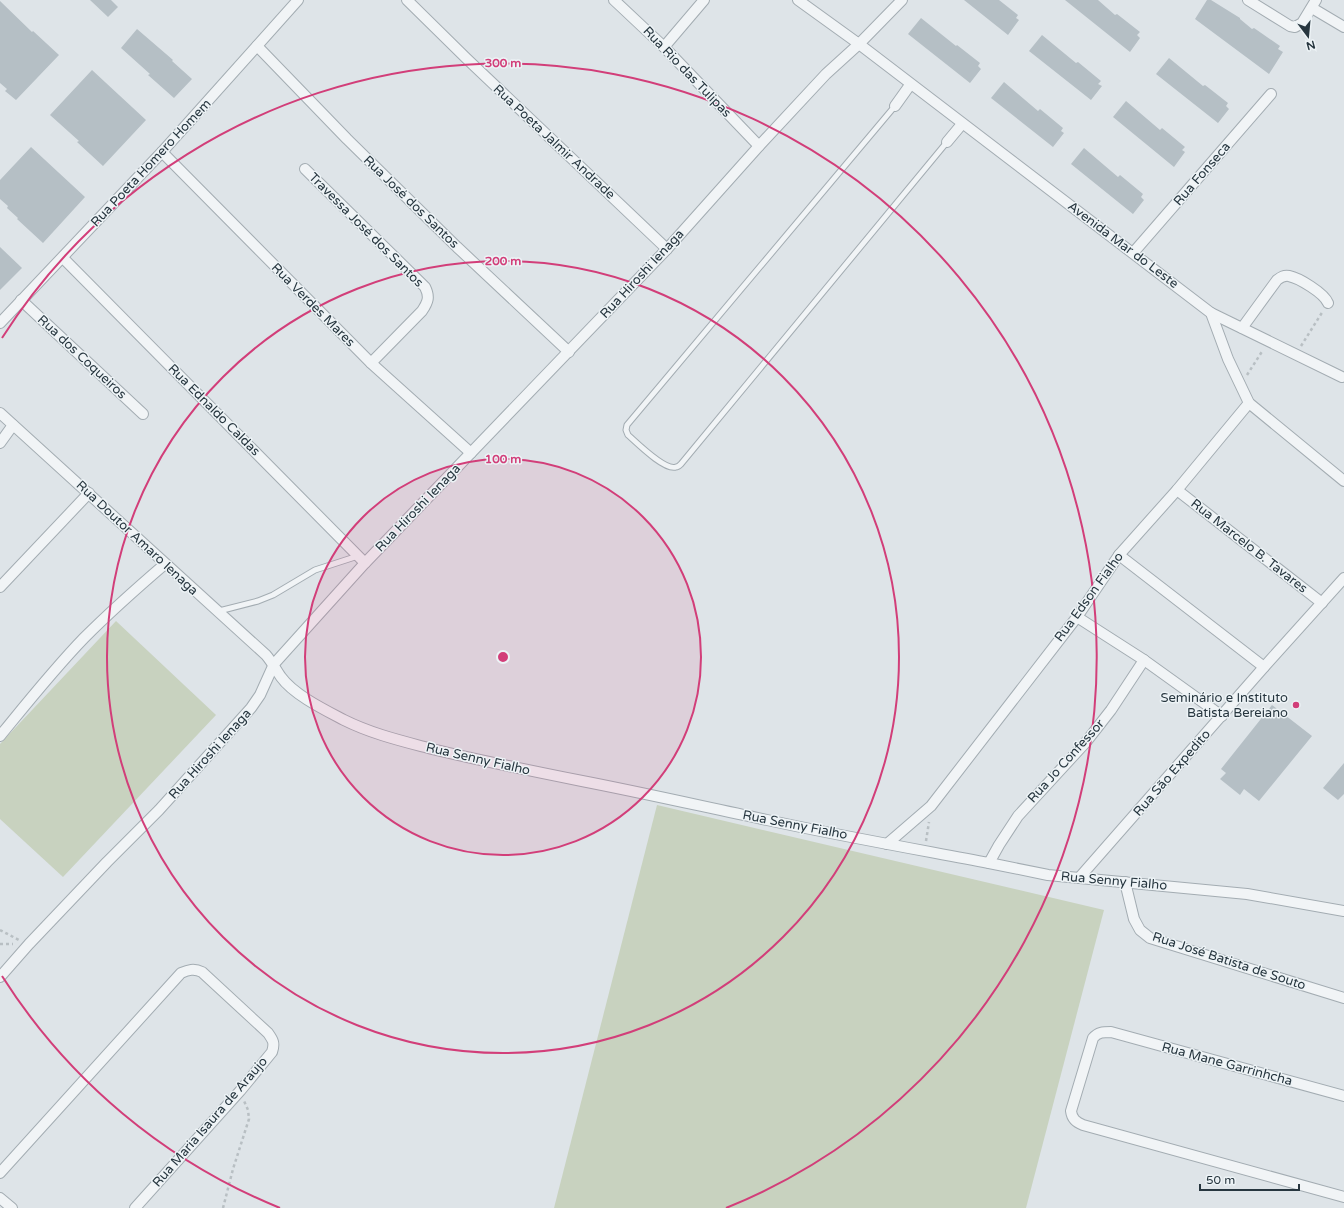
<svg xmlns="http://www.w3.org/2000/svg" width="1344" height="1208" viewBox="0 0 1344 1208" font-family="'Varela Round',sans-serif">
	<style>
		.green { fill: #c8d2bf }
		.building { fill: #b5bfc5 }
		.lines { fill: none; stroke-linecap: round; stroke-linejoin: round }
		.service-casing { stroke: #a3acb2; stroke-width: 7 }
		.minor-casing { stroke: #a3acb2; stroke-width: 12 }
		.path { stroke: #b8bfc3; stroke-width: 2.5; stroke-dasharray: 3 3; stroke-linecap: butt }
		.service { stroke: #f1f4f6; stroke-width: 5 }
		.minor { stroke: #f1f4f6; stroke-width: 10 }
		.ring { fill: none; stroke: #d23e79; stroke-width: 2 }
		.poi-dot { fill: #d23e79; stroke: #edf3f6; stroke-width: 1.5 }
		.labels { text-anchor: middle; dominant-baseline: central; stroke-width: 3; stroke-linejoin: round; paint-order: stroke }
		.street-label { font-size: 13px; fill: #27363f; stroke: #edf3f6 }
		.poi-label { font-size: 13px; fill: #27363f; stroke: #edf3f6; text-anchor: end }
		.centre { fill: #d23e79; stroke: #edf3f6; stroke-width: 2 }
		.ring-label { font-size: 12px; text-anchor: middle; font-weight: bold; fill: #d23e79; stroke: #edf3f6; stroke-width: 3; stroke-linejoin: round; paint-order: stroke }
	</style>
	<rect width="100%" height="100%" fill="#dee4e8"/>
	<g class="green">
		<path d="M116,621l100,94 -153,162 -63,-58v-75z"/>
		<path d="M657,805l447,105 -78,298h-472z"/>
	</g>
	<g class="building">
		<path d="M90,0h21l7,7 -10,10z"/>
		<path d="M964,0h35l19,15 -2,3 3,2 -11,15z"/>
		<path d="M1065,0h33l17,15 2,-1 23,18 -3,3 3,3 -10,14z"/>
		<path d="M1207,0h4l29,18v1l12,10 2,-1 26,18 -2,3 5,3 -14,22 -74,-55z"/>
		<path d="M0,1l32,31 1,-1 26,24 -43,45 -11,-9 2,-2 -7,-6z"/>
		<path d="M921,18l35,28 1,-1 23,18 -2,3 3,3 -11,14 -62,-49z"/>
		<path d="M137,29l36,31 -1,1 20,18 -18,19 -26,-23 2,-1 -29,-26z"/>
		<path d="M1042,35l34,28 2,-1 23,19 -3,3 4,2 -11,14 -62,-49z"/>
		<path d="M1169,58l34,28 2,-1 23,18 -2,3 3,3 -11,14 -62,-49z"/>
		<path d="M92,70l54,50 -43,46 -26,-24 2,-1 -29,-26z"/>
		<path d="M1004,82l34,29 2,-2 23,19 -2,3 3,2 -11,14 -62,-49z"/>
		<path d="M1126,101l34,29 2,-2 23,19 -3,3 3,2 -11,15 -61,-50z"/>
		<path d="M31,147l54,50 -42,46 -26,-24 1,-1 -11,-10 1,-2 -8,-7v-19z"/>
		<path d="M1084,148l34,29 2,-2 23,19 -2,3 3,3 -11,14 -62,-50z"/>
		<path d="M0,247l22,21 -22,22z"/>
		<path d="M1272,705l40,31 -53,65 -15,-12 -4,6 -20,-16 6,-6 -5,-4z"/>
		<path d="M1344,763v31l-6,6 -15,-12z"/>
	</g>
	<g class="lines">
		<g class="service-casing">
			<g id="service">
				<path d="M895,106l-268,319 -1,5 2,5c9,8 37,36 48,32 2,0 4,-2 5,-3l266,-322"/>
				<path d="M219,611l39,-10 15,-6 42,-25 43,-14"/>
			</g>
		</g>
		<g class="minor-casing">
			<g id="minor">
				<path d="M407,0l60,59 200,190"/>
				<path d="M614,0l50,47 95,99"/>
				<path d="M798,0l61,44 352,269 17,46 21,44 95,78"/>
				<path d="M1248,0l42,26 5,1 7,-4 14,-23"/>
				<path d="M1312,8l32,19"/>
				<path d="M257,46l90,93 110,108 112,105"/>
				<path d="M664,47l40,-47"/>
				<path d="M895,106l15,-21"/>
				<path d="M947,142l15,-18"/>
				<path d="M162,152l209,211 100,90"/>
				<path d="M305,169l120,118c5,10 3,15 -3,24l-51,52"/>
				<path d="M1133,253l138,-159"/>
				<path d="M63,258l302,305"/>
				<path d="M21,300l122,114"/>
				<path d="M1211,313l131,64"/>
				<path d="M0,323l162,-171 136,-152"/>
				<path d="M1242,328l35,-48c4,-3 7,-5 12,-4 10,2 35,17 39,27"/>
				<path d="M0,413l266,242c6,7 10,15 15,22 13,18 44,33 63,43 28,14 58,21 88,29 50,12 100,22 150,32 62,12 123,26 185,39 74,16 148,29 222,43l59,12 199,19 97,17"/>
				<path d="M0,443l13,-18"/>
				<path d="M1177,490l145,113"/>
				<path d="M1119,555l145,112"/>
				<path d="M0,587l89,-94"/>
				<path d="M1077,617l67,43 78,56"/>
				<path d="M0,736c27,-33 54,-67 84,-98 26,-26 53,-50 81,-74"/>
				<path d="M887,844l44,-38 146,-189 42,-62 58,-65 72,-87"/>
				<path d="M989,863l10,-18 19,-29 68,-74 25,-32 33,-50"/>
				<path d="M1079,878l185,-211 80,-89"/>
				<path d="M1125,882l9,37 6,11 10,8 194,60"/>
				<path d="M0,977l29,-33 78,-82 52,-52 92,-102 9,-13 14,-31 91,-101 302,-314 92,-103 67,-72 33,-30 43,-44"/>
				<path d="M1344,1096l-233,-64c-8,0 -13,0 -18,6l-22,73c1,8 5,11 12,14l261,72"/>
				<path d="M0,1173l181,-200c7,-3 13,-5 21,-1l66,61c5,7 7,10 4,19l-32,39 -105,117"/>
				<path d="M0,1198l12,10"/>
			</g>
		</g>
		<g class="path">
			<path d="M1301,346l22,-35"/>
			<path d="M1247,375l16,-25"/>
			<path d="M926,841l3,-19"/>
			<path d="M0,930l19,10"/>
			<path d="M0,944h13"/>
			<path d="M223,1208l10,-39 16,-50 -1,-9 -4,-9"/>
		</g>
		<use href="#service" class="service"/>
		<use href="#minor" class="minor"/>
	</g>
	<circle cx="503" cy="657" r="198" fill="#d23e79" fill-opacity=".12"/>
	<g class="ring">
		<circle cx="503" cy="657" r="198"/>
		<circle cx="503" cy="657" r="396"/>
		<path d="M280 1208A594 594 0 0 1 2 976M2 338A594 594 0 1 1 726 1208"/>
	</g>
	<circle class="poi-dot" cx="1296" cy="705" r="4"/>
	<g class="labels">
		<g class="street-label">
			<text transform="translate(687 72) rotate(46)">Rua Rio das Tulipas</text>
			<text transform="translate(554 142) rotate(43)">Rua Poeta Jalmir Andrade</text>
			<text transform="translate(151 163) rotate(-47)">Rua Poeta Homero Homem</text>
			<text transform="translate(1202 174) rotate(-49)">Rua Fonseca</text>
			<text transform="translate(411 202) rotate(44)">Rua José dos Santos</text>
			<text transform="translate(366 230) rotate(45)">Travessa José dos Santos</text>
			<text transform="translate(1123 245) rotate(37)">Avenida Mar do Leste</text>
			<text transform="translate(642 274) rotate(-47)">Rua Hiroshi Ienaga</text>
			<text transform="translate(313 305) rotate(45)">Rua Verdes Mares</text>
			<text transform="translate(82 357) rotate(43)">Rua dos Coqueiros</text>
			<text transform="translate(214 410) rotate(45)">Rua Ednaldo Caldas</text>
			<text transform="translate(418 508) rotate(-46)">Rua Hiroshi Ienaga</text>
			<text transform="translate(137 538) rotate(43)">Rua Doutor Amaro Ienaga</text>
			<text transform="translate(1249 546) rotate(38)">Rua Marcelo B. Tavares</text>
			<text transform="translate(1089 597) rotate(-54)">Rua Edson Fialho</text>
			<text transform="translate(210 754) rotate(-48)">Rua Hiroshi Ienaga</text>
			<text transform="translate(478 759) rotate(13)">Rua Senny Fialho</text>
			<text transform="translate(1066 761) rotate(-48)">Rua Jo Confessor</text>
			<text transform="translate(1172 773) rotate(-49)">Rua São Expedito</text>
			<text transform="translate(795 825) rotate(11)">Rua Senny Fialho</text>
			<text transform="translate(1114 881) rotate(5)">Rua Senny Fialho</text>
			<text transform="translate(1229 961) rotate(18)">Rua José Batista de Souto</text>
			<text transform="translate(1227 1064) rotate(15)">Rua Mane Garrinhcha</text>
			<text transform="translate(210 1122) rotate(-49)">Rua Maria Isaura de Araujo</text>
		</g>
		<g class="poi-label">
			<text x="1288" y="698">Seminário e Instituto<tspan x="1288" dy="15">Batista Bereiano</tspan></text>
		</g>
	</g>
	<circle cx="503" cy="657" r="6" class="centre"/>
	<g class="ring-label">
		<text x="503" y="67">300 m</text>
		<text x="503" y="265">200 m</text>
		<text x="503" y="463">100 m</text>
	</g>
	<g transform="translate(1308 36) rotate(164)" stroke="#edf3f6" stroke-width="3" paint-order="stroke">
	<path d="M0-3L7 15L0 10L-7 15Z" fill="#27363f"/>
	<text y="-6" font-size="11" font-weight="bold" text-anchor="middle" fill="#27363f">N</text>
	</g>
	<path d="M1200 1184v6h99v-6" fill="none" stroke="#27363f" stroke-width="2"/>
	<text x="1206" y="1184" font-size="12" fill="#27363f" stroke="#edf3f6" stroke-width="3" paint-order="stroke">50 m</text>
</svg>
